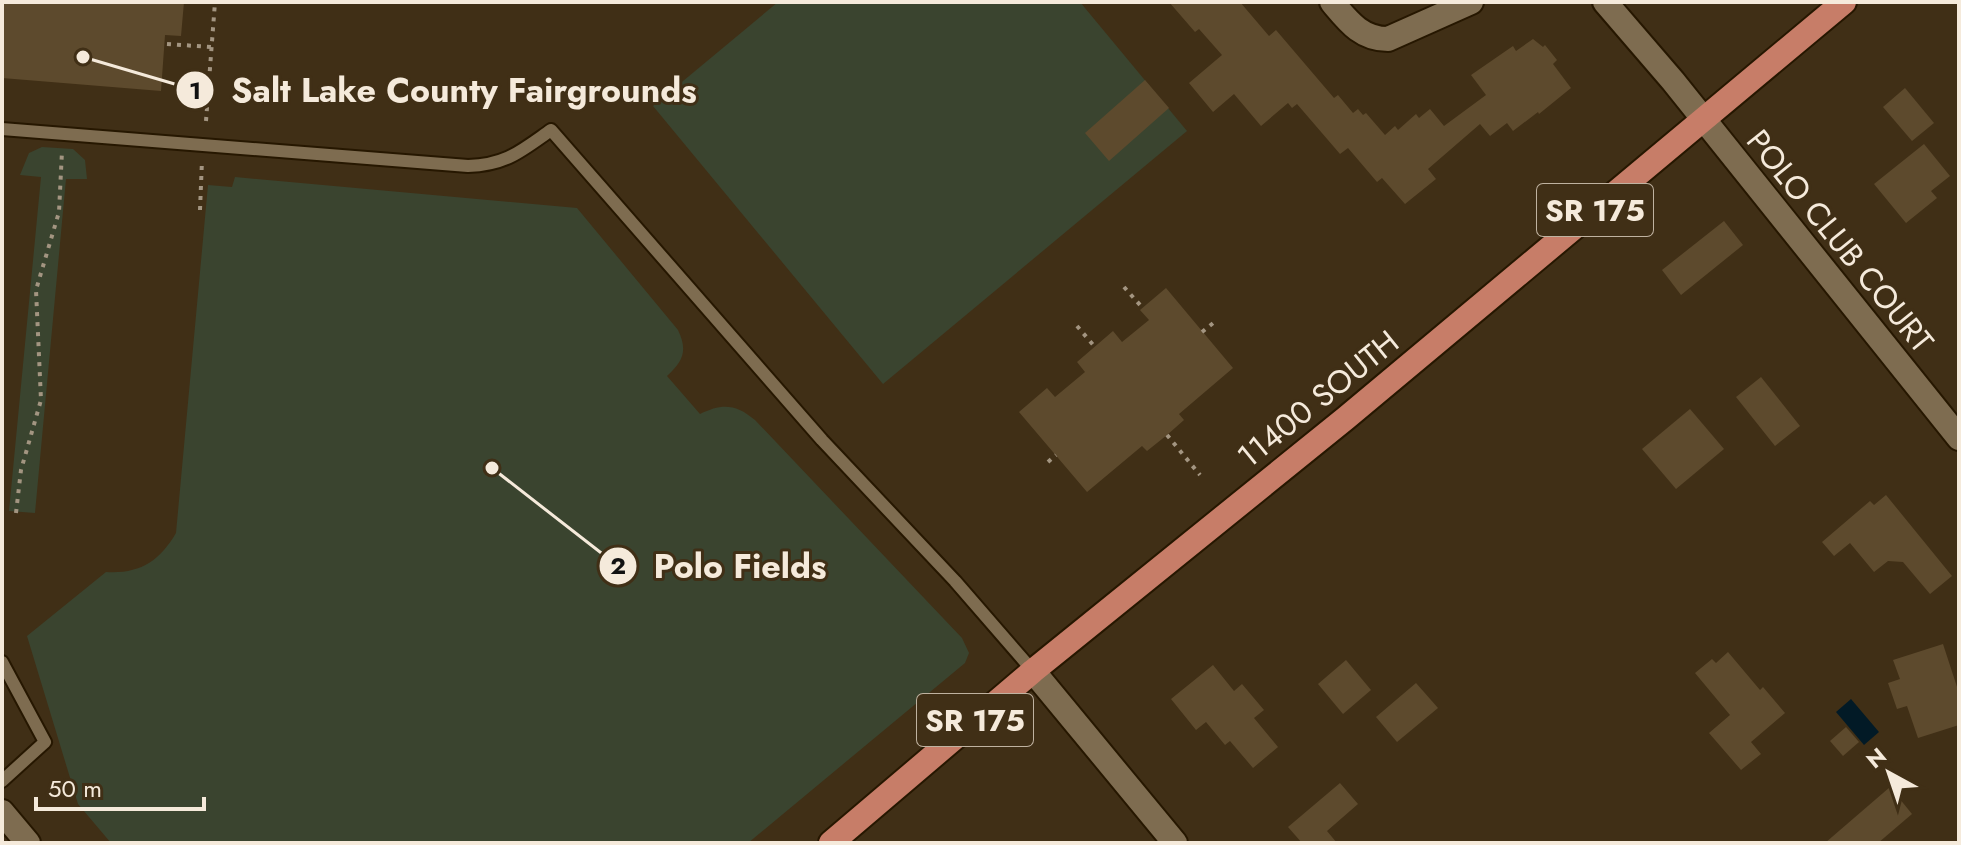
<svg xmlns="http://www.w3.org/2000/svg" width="1961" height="845" viewBox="0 0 1961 845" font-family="Jost,sans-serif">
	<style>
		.green { fill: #3a442f }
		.water { fill: #021a26 }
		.building { fill: #5d4a2d }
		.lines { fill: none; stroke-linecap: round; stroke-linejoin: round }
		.lane-casing { stroke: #261700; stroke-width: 16 }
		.street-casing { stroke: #261700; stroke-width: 28 }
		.secondary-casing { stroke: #261700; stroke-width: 28 }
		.primary-casing { stroke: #261700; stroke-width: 28 }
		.path { stroke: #a39581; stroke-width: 4; stroke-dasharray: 4 6; stroke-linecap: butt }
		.lane { stroke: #7e6c50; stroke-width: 12 }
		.street { stroke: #7e6c50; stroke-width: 24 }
		.secondary { stroke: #7e6c50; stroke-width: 24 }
		.primary { stroke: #c77d68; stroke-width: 24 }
		.labels { text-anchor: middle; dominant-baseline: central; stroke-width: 6; stroke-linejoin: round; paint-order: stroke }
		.shield { fill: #402f16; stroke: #bfb2a0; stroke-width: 2 }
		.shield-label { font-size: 30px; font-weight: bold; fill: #f5eadb }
		.street-label { font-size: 32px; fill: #f5eadb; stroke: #402f16 }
		.leader { fill: none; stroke: #f5eadb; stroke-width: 3 }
		.callout-dot { fill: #f5eadb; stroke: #402f16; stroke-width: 3 }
		.mark-label { font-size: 24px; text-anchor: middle; font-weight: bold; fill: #111 }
		.callout-label { font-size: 34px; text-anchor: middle; font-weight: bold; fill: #f5eadb; stroke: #402f16; stroke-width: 6; stroke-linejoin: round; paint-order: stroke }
	</style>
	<rect width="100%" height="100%" fill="#402f16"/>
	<g class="green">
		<path d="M778,2h302l107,129 -304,253 -230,-278z"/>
		<path d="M42,147l31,2 12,11 2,19h-21l-31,334 -26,-2 32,-334 -21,-2 9,-22z"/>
		<path d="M235,177l342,31 101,122c10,21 5,31 -11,46l33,38c22,-11 36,-10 55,6l207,218 7,15 -4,10 -217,180h-637l-33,-39 -51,-168 79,-64c33,2 53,-10 70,-39l32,-348 24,2z"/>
	</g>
	<path class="water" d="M1851,699l28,33 -15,13 -28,-33z"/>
	<g class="building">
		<path d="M2,2h182l-3,34 -16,-1 -4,56 -159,-13z"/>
		<path d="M1169,2h71l29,34 7,-6 58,68 4,-3 15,18 5,-4 5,6 3,-2 19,22 10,-9 3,4 18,-16 3,4 11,-9 14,17 42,-31 -15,-20 42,-29 3,5 17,-12 10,8 2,-2 12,15 -4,4 18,24 -32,26 -1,-2 -25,19 -6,-8 -17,13 -10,-12 -52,45 8,10 -31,25 -23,-26 -5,4 -29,-34 -8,6 -43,-50 -5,4 -4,-5 -27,23 -27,-32 -21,18 -24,-29 33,-28 -23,-26 -4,3z"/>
		<path d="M1145,80l24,28 -60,53 -24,-28z"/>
		<path d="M1905,88l29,35 -22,18 -29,-34z"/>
		<path d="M1924,144l26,32 -19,15 6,7 -31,25 -32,-39z"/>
		<path d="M1724,221l19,24 -62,50 -19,-25z"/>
		<path d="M1166,288l67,80 -54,46 5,6 -17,15 -20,16 -5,-5 -55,46 -68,-80 28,-24 8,9 30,-25 -8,-10 36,-31 9,11 27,-22 -9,-10z"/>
		<path d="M1761,377l39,49 -25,20 -39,-49z"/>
		<path d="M1690,409l34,40 -48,40 -34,-40z"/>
		<path d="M1886,495l66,81 -22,18 -27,-32 -15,-1 -14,11 -24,-29 -16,13 -12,-14 48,-41 4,4z"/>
		<path d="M1943,644l16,49v32l-41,13 -11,-32 -10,3 -9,-26 12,-4 -7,-19z"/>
		<path d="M1728,652l32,38 3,-3 22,26 -34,29 10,12 -20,16 -32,-37 21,-18 -35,-42 17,-14 4,4z"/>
		<path d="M1346,660l25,30 -28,24 -25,-30z"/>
		<path d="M1213,665l21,26 8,-7 22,26 -10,8 24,29 -25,21 -23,-27 -5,4 -19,-23 -10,8 -25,-31z"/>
		<path d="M1416,683l22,25 -41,34 -21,-25z"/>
		<path d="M1846,727l13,15 -16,14 -13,-15z"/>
		<path d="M1340,783l18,21 -31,27 10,12h-35l-14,-16z"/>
		<path d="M1890,787l22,27 -34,29h-53z"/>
	</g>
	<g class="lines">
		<g class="lane-casing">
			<g id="lane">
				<path d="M2,129l466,37c38,-1 53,-15 83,-36l271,310 133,141 78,90"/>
				<path d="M2,662l43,80 -43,39"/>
			</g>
		</g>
		<g class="street-casing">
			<g id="street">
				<path d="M1332,2c16,19 29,37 56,37l83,-37"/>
				<path d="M1605,2l68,79 286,357"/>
				<path d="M1033,671l142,172"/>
			</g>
		</g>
		<g class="secondary-casing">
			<path id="secondary" d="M2,812l26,31"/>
		</g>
		<g class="primary-casing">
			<path id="primary" d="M831,843l202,-172 313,-253 498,-416"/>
		</g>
		<g class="path">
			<path d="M167,44l44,3"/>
			<path d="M206,121l9,-119"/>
			<path d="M200,210l2,-50"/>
			<path d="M1124,287l16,18"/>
			<path d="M1077,326l18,21"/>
			<path d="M1202,332l15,-12"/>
			<path d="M1167,435l33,40"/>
			<path d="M1048,462l8,-7"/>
			<path d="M16,513l5,-43 20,-70 -5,-110 23,-78 3,-61"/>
		</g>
		<use href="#lane" class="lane"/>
		<use href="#street" class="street"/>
		<use href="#secondary" class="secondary"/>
		<use href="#primary" class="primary"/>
	</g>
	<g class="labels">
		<g class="shield">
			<rect x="1537" y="184" width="116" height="52" rx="6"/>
			<rect x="917" y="694" width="116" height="52" rx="6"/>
		</g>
		<g class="shield-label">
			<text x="1595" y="210">SR 175</text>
			<text x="975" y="720">SR 175</text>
		</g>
		<g class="street-label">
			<text transform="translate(1840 241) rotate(51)">POLO CLUB COURT</text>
			<text transform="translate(1318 399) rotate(-39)">11400 SOUTH</text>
		</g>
	</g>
	<path class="leader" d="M83 57L195 90M492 468L618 566"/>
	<g class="callout-dot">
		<circle cx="83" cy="57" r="8"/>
		<circle cx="492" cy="468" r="8"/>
		<circle cx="195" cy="90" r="20"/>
		<circle cx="618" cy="566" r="20"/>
	</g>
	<g class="mark-label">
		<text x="195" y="99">1</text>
		<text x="618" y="574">2</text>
	</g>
	<g class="callout-label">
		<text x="464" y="102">Salt Lake County Fairgrounds</text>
		<text x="740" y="578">Polo Fields</text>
	</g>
	<rect width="1961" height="845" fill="none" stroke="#f5eadb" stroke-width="8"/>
	<g transform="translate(1889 773) rotate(320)" stroke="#402f16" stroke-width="6" paint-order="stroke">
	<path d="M0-6L14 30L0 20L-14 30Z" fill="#f5eadb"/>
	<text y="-12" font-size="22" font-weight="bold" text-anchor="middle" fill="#f5eadb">N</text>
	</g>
	<path d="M36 797v12h168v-12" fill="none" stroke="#f5eadb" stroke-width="4"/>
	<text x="48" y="797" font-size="24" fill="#f5eadb" stroke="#402f16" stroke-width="6" paint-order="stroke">50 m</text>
</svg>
